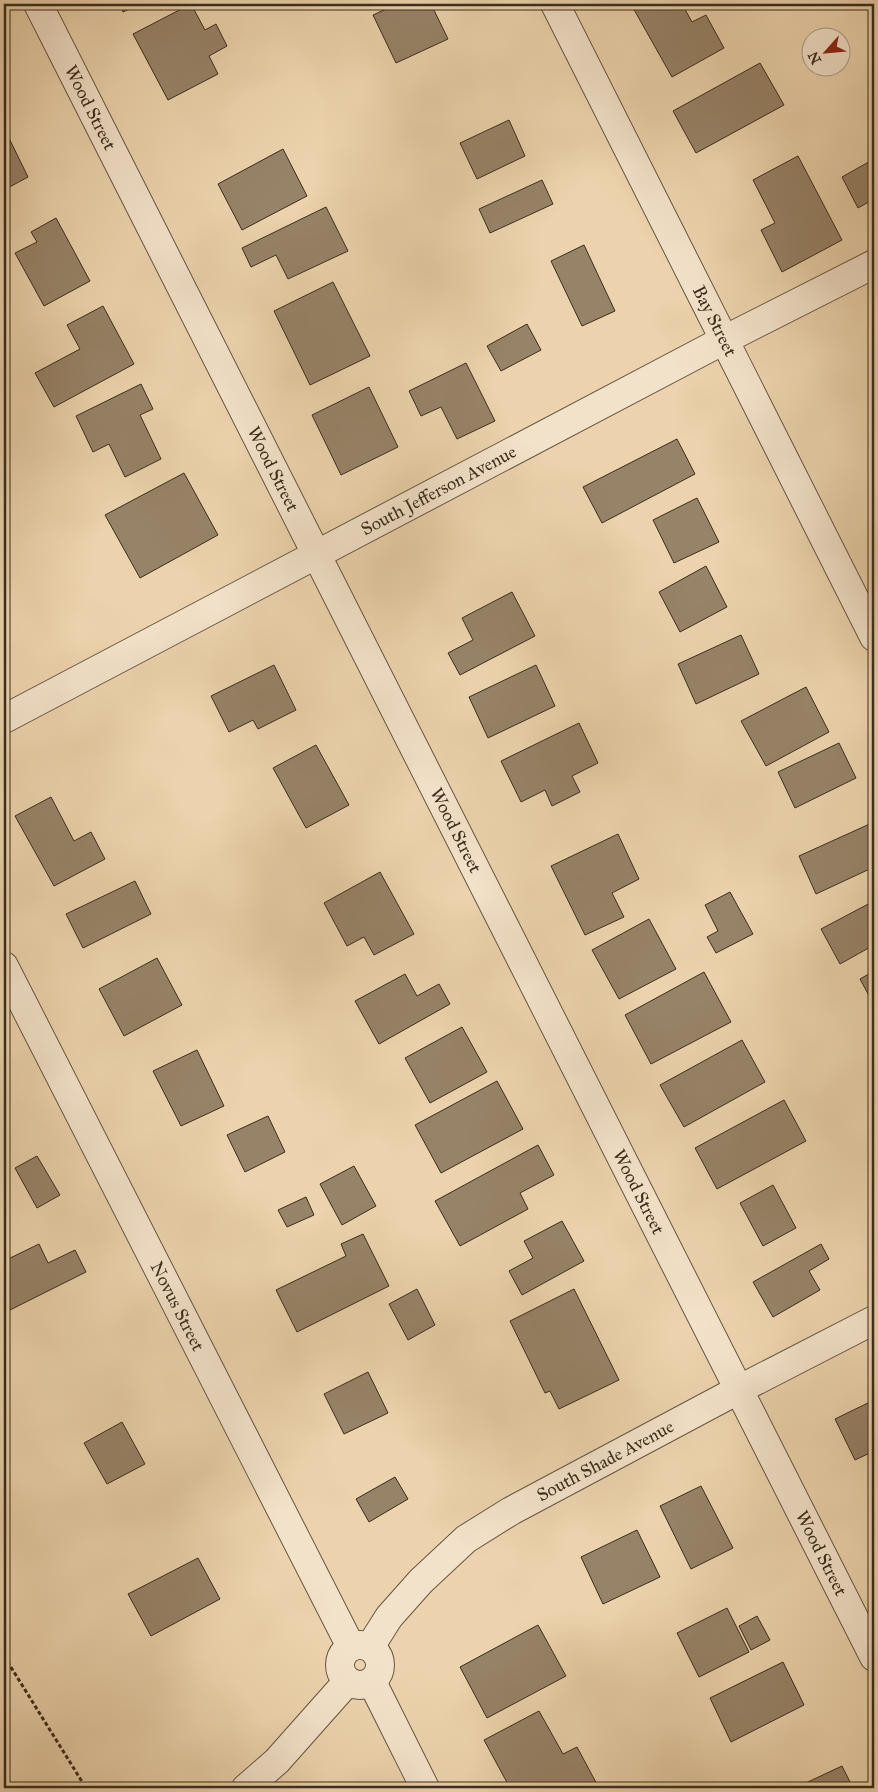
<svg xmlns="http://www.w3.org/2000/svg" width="878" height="1792" viewBox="0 0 878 1792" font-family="'IM FELL Great Primer',serif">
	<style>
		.building { fill: #978368; stroke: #3a2d1d }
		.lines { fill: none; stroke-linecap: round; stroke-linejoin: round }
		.minor-casing { stroke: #665641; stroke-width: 30 }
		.path { stroke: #3a2d1d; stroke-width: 3; stroke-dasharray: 4 2.5; stroke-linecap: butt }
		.minor { stroke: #f3e2ca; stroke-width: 28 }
		.labels { text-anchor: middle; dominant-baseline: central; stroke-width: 4.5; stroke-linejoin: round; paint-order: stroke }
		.street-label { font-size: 18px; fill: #3a2d1d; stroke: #f3e2ca }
	</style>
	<rect width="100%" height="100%" fill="#ecd3ad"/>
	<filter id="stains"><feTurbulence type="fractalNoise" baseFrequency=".004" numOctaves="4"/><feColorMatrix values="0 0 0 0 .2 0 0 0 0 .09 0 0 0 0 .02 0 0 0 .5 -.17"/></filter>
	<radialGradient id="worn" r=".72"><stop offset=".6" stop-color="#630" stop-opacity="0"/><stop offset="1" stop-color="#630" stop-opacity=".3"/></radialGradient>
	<g class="building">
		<path d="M120,4h19l-16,8z"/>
		<path d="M191,4l14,26 11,-6 11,22 -18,10 9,18 -50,26 -35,-66z"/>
		<path d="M397,4h34l17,35 -52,24 -23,-48z"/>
		<path d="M636,4h46l10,18 14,-7 18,33 -52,29 -40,-71z"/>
		<path d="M760,63l24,42 -88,48 -23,-42z"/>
		<path d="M509,120l16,36 -48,23 -17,-36z"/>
		<path d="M4,128l24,49 -24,13z"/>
		<path d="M283,149l24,47 -65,34 -24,-46z"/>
		<path d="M798,156l44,84 -60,32 -21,-42 14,-7 -22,-43z"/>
		<path d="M874,159v40l-16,9 -16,-31z"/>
		<path d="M542,180l11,24 -63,29 -11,-24z"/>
		<path d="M326,207l22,44 -60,28 -12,-24 -25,12 -9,-19z"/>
		<path d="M56,218l34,63 -46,25 -29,-53 22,-11 -6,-10z"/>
		<path d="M584,245l31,66 -33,15 -31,-65z"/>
		<path d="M333,282l37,74 -60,29 -36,-74z"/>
		<path d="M103,306l31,58 -80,43 -19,-34 45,-24 -13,-24z"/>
		<path d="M527,324l14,26 -40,21 -14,-25z"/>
		<path d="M466,363l29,58 -38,18 -16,-32 -20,9 -12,-25z"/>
		<path d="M141,384l12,25 -13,6 21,44 -36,18 -16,-33 -16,8 -17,-36z"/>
		<path d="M369,387l29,60 -57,28 -29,-60z"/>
		<path d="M677,439l18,35 -93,49 -19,-36z"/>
		<path d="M184,473l34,62 -78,43 -35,-63z"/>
		<path d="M697,498l22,44 -45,21 -21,-43z"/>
		<path d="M706,566l21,41 -47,25 -21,-40z"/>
		<path d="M512,592l23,44 -75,39 -12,-22 25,-13 -11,-22z"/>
		<path d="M741,635l18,39 -63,30 -18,-40z"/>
		<path d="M274,665l22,45 -38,19 -5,-9 -24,12 -18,-36z"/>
		<path d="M536,665l19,41 -67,32 -19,-41z"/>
		<path d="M806,687l23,45 -63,34 -25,-45z"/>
		<path d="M579,723l19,40 -26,13 8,16 -28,14 -7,-16 -24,12 -20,-41z"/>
		<path d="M839,743l17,35 -61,30 -17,-36z"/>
		<path d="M316,745l33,60 -43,23 -33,-60z"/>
		<path d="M51,797l23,44 17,-9 14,27 -51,27 -39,-70z"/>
		<path d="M874,822v45l-58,27 -17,-38z"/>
		<path d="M618,834l21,45 -27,14 12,24 -39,18 -34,-69z"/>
		<path d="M380,872l34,62 -40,21 -10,-18 -17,9 -23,-43z"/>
		<path d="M135,881l16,33 -68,34 -17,-34z"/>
		<path d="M730,892l23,42 -37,19 -9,-16 11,-6 -13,-26z"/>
		<path d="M874,901v44l-34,19 -19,-35z"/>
		<path d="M649,919l27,50 -57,30 -27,-49z"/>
		<path d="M157,958l25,47 -58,31 -25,-47z"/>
		<path d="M874,971v34l-14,-26z"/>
		<path d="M704,972l27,50 -80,42 -26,-49z"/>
		<path d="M405,974l12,22 22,-12 11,20 -71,40 -24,-43z"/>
		<path d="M462,1027l25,45 -57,31 -25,-45z"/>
		<path d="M742,1040l23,42 -81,45 -24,-42z"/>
		<path d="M197,1050l27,56 -43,20 -28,-55z"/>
		<path d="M497,1081l26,48 -82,44 -26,-48z"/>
		<path d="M784,1100l22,41 -89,48 -22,-41z"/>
		<path d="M268,1116l17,36 -40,20 -18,-37z"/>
		<path d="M538,1145l16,30 -34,18 8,16 -68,37 -25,-45z"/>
		<path d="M37,1156l23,39 -23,13 -22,-40z"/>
		<path d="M354,1166l22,40 -34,19 -22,-41z"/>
		<path d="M773,1185l23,43 -33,18 -23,-43z"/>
		<path d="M306,1197l8,18 -27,12 -9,-17z"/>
		<path d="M562,1221l22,40 -62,34 -13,-24 24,-13 -9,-17z"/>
		<path d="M363,1234l26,52 -92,46 -21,-42 70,-34 -5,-12z"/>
		<path d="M39,1244l9,19 27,-13 11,22 -82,41v-52z"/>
		<path d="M821,1244l8,15 -20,12 11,19 -47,27 -20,-35z"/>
		<path d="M417,1289l18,36 -27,15 -19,-36z"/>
		<path d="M574,1289l45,91 -60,29 -9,-18 -5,2 -35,-72z"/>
		<path d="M368,1372l20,41 -44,21 -20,-40z"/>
		<path d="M874,1400v51l-19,9 -20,-41z"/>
		<path d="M122,1422l23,42 -38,20 -23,-41z"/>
		<path d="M395,1477l13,22 -39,23 -13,-23z"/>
		<path d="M701,1486l32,62 -42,21 -31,-63z"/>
		<path d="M637,1530l23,47 -57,27 -22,-47z"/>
		<path d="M198,1558l22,41 -69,37 -23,-42z"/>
		<path d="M727,1608l22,44 -50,25 -22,-44z"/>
		<path d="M757,1616l13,24 -19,10 -12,-24z"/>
		<path d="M538,1625l28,51 -79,42 -27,-51z"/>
		<path d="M783,1662l21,43 -73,37 -21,-44z"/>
		<path d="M539,1711l24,43 14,-7 22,41h-89l-26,-48z"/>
		<path d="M842,1766l11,22h-58z"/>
	</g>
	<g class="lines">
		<g class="minor-casing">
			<g id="minor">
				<path id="s1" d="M38,4l836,1653"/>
				<path id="s2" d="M555,4l319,633"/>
				<path id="s3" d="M4,719l720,-379 150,-76"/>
				<path id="s4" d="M4,966l347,681"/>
				<circle cx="360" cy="1665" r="20"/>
				<path id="s5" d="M370,1647l19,-30 32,-36 45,-42 45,-28 227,-121 136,-70"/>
				<path d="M372,1682l53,106"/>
				<path d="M246,1788l31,-27 71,-80"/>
			</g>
		</g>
		<path class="path" d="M4,1656l82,132"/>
		<use href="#minor" class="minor"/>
	</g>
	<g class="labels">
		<g class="street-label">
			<text stroke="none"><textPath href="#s1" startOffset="116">Wood Street</textPath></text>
			<text stroke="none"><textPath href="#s2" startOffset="355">Bay Street</textPath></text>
			<text stroke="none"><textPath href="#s1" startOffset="521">Wood Street</textPath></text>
			<text stroke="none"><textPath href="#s3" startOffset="491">South Jefferson Avenue</textPath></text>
			<text stroke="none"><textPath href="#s1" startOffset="926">Wood Street</textPath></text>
			<text stroke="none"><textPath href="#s1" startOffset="1331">Wood Street</textPath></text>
			<text stroke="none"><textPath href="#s4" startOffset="382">Novus Street</textPath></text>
			<text stroke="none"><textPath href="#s5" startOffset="305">South Shade Avenue</textPath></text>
			<text stroke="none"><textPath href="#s1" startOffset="1736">Wood Street</textPath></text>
		</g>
	</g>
	<rect width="878" height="1792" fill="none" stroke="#ecd3ad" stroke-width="20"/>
	<rect x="5" y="5" width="868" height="1782" fill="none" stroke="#3a2d1d" stroke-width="2.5"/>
	<rect x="10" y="10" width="858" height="1772" fill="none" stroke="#3a2d1d"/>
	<g transform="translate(826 52) rotate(243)"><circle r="24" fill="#f3e2ca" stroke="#a99a85"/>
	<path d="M0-4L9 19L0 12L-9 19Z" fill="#8f2418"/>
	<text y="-8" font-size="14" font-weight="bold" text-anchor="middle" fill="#3a2d1d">N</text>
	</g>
	<rect width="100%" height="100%" filter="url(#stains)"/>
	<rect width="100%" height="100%" fill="url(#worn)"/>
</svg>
